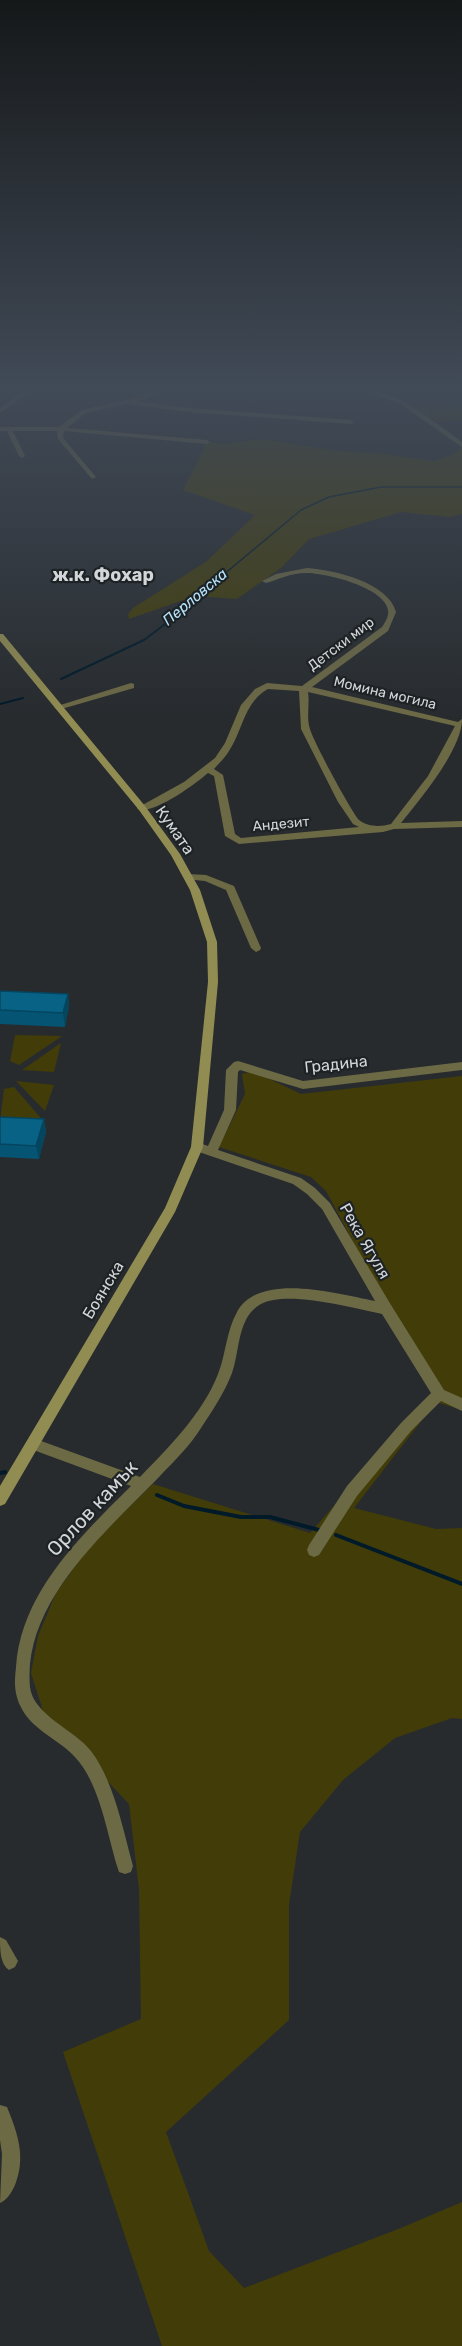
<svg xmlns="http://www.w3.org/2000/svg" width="462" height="2346" viewBox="0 0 462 2346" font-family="Rubik,sans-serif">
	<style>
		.green { fill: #423d08 }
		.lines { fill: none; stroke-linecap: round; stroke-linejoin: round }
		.stream-far2 { stroke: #001a29; stroke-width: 1.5 }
		.stream-far1 { stroke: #001a29; stroke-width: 2 }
		.stream { stroke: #001a29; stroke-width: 4 }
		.street { fill: #6c6945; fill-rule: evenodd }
		.secondary { fill: #918c51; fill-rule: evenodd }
		.wall { fill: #065473 }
		.shaded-wall { fill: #05455e }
		.building { fill: #076286; stroke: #05455e; stroke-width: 1.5 }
		.labels { text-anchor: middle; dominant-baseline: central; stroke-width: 4.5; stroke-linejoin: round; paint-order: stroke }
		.far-street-label { font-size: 14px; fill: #d3d6d8; stroke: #1d2224 }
		.far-water-label { font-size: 15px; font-style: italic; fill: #b6e4fe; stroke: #1d2224 }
		.street-label { font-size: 16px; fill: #d3d6d8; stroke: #1d2224 }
		.far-district-label { font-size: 18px; font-weight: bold; fill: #d3d6d8; stroke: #1d2224 }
		.near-street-label { font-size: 20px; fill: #d3d6d8; stroke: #1d2224 }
	</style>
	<rect width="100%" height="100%" fill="#272b2e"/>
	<g class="green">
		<path d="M409,406l53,1v13l-24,2z"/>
		<path d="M261,439l77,12 48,3 48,7 22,-8 6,-7v68l-12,3 -49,-5 -92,27 -28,29 -44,31 -42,-3 -66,23 -1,-5 5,-6 74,-47 48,-46 -72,-25 24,-48 18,2z"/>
		<path d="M15,1035l47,1 -43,29 -9,-4z"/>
		<path d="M61,1043l-7,29 -32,-2z"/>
		<path d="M253,1071l48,23 161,-18v334l-26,-8 -82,106 82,21 26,-1v191l-10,-1 -57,20 -52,42 -43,52 -11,73v115l-123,112 43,119 35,37 157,-60 61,-26v144h-300l-99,-294 78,-33 -2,-130 -10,-85 -85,-90 -13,-41 7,-37 18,-43 36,-50 61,-59 157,49 128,-145 -67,-113 -45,-84 -15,-14 -92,-30 26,-53 -3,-20z"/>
		<path d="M16,1081l38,4 -9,26z"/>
		<path d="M14,1087l31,36 -45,-1 4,-33z"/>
	</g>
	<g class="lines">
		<path class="stream-far2" d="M162,626l139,-116 28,-13 52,-10h81"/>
		<g class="stream-far1">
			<path d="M61,679l83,-39 20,-15"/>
			<path d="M0,704l23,-6"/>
		</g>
		<g class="stream">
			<path d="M0,1473l5,-1"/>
			<path d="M157,1495l27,11 57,11h29l49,13"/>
			<path d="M336,1535l126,49"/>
		</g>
		<g class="street">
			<path d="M27,389h8l-35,24v-5z"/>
			<path d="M153,389h8l-15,10 -8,2 50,7 163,12 3,2 -3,2 -163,-12 -61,-8 -41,9 -19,15 140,12 3,2 -3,2 -143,-13 -1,7 33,39 -4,2 -34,-40 -1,-8h-44l12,25 -3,2 -3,-2 -12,-25h-7v-4h59l23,-17 60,-14z"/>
			<path d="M359,389c39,0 73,32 103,53v5l-62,-43z"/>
			<path d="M307,568c27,2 81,14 89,44l-8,19 -76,56 146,35 4,-3c0,31 -42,80 -61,104l61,-2v6l-68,2 -11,3 -144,12 -14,-8 -11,-60 -6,-3c-14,12 -51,39 -69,37l-2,-2 47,-26 31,-24 10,-15 16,-38 14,-16 12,-6 35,3 80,-59c3,-5 7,-10 6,-17 -4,-23 -62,-37 -82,-37 -15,0 -26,6 -40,10l-4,-2 14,-7zM268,689l31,2 2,38 37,73 15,22 6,3 -118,11 -6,-4 -12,-59 -9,-6c5,-6 11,-11 15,-18 14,-21 15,-49 39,-62zM308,692l147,34 -27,50 -37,48c-11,3 -23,3 -32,-4 -7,-7 -46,-79 -49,-91 -4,-12 0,-25 -2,-37z"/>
			<path d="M131,683l3,1v4l-76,22 -4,-3z"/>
			<path d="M188,874l18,1 28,11 27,62 -1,2 -4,2 -5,-4 -25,-58 -21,-9 -21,-2v-4z"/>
			<path d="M238,1061l65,20 159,-19v8l-159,19 -63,-19 -2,2 -2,38 -18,40 83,28 14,10 15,15 61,102 53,85 18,8v13l-21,-10 -30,30 -54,65 -38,59 -5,2 -5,-2 -2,-5 2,-5 38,-59 54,-63 30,-30 -49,-79c-29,-6 -95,-24 -121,-10 -24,13 -21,47 -29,69 -7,19 -20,38 -31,55 -11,18 -27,33 -42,49 -52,54 -137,125 -129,210 3,28 45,43 61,64 23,30 32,79 42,115l-2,6 -6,2 -6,-2 -2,-6c-10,-33 -18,-85 -43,-110 -15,-16 -39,-25 -51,-45 -9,-15 -9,-28 -7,-44 5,-75 65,-131 115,-181l-103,-38 -2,-4 2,-4 5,-2 107,39c29,-30 63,-64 78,-103 8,-20 8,-42 19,-62 22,-41 101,-18 138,-11l-53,-92 -15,-15 -14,-10 -100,-34 -2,-3 6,-5 11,4 16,-36 2,-40 8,-8z"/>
			<path d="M0,1937l6,3 12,21 -3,6 -6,3c-9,-6 -9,-20 -9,-33z"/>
			<path d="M0,2105l7,2c11,27 19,50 8,78 -4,8 -7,14 -15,18l2,-49 -2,-14z"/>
		</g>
		<path class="secondary" d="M0,634h3l142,172 35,48 20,36 17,52 1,40 -15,165 -28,65 -170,292 -5,2v-20l165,-278 26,-61 17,-165 -1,-40 -17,-52 -19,-35 -32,-45 -139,-169z"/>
	</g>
	<g class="wall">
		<path d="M0,991l68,3 1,13 -4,20 -65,-3z"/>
		<path d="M0,1117l44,2 2,13 -7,27 -39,-2z"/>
	</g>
	<g class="shaded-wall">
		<path d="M68,994l1,13 -4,20 -2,-14z"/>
		<path d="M44,1119l2,13 -7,27 -3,-13z"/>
	</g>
	<g class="building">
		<path d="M0,991l68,3 -5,19 -63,-3z"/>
		<path d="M0,1117l44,2 -8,27 -36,-2z"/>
	</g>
	<linearGradient id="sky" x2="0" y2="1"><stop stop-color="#151819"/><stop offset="0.54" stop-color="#414a57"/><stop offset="1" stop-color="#414a57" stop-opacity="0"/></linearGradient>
	<rect width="462" height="718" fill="url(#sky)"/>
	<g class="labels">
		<g class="far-street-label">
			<text transform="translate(341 644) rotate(-37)">Детски мир</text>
			<text transform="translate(385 693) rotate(13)">Момина могила</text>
			<text transform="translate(281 824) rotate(-5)">Андезит</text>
		</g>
		<g class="far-water-label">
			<text transform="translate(195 597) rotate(-40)">Перловска</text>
		</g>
		<g class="street-label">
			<text transform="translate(175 830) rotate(55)">Кумата</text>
			<text transform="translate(336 1064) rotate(-6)">Градина</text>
			<text transform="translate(365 1241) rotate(60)">Река Ягуля</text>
			<text transform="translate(103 1290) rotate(-59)">Боянска</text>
		</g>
		<g class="far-district-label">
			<text x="103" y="575">ж.к. Фохар</text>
		</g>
		<g class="near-street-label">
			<text transform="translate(92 1508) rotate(-47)">Орлов камък</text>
		</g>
	</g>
</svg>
